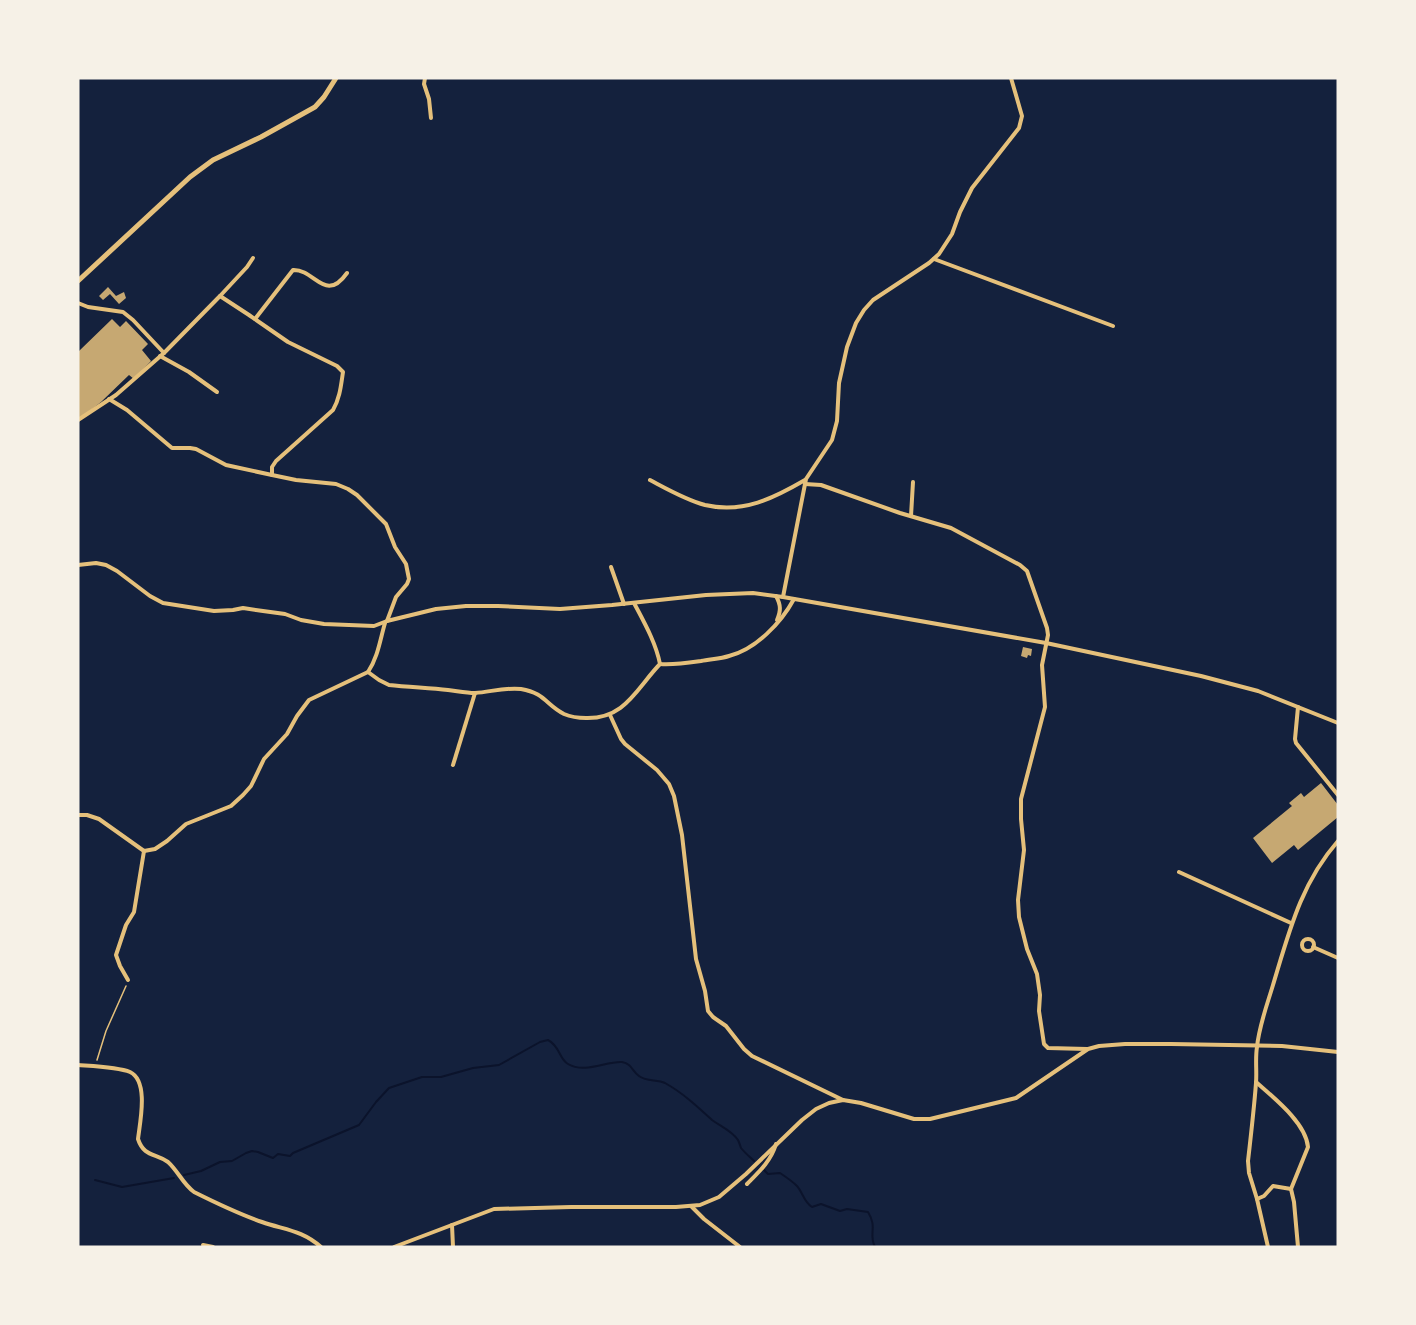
<svg xmlns="http://www.w3.org/2000/svg" width="1416" height="1325" viewBox="0 0 1416 1325" font-family="'Noto Sans',sans-serif">
	<style>
		.lines { fill: none; stroke-linecap: round; stroke-linejoin: round }
		.stream { stroke: #0b132b; stroke-width: 2 }
		.building { fill: #c6a872 }
		.path { stroke: #e5c07b; stroke-width: 1.5 }
		.minor { stroke: #e5c07b; stroke-width: 4 }
		.secondary { stroke: #e5c07b; stroke-width: 5 }
	</style>
	<rect width="100%" height="100%" fill="#14213d"/>
	<g class="lines">
		<g class="stream">
			<path d="M764,1170l4,4 12,-1c6,4 12,8 17,13 6,7 7,16 15,21l9,-3 19,7 7,-2 21,3c10,16 0,22 7,35"/>
			<path d="M184,1175l17,-4 19,-9 12,-1 14,-8 6,-2 6,1 15,6 5,-4 12,2 3,-3 66,-28 17,-23 13,-14 33,-11h19l32,-9 26,-3 41,-23 8,-2c12,6 11,19 20,24 17,10 38,-3 54,-2 10,2 10,9 17,14 8,6 18,3 26,7 18,10 33,24 47,37 8,6 20,11 26,20 1,2 2,5 3,8 4,5 9,9 13,13"/>
			<path d="M95,1180l27,7 52,-9"/>
		</g>
	</g>
	<g class="building">
		<path d="M108,287l8,9 8,-4 2,6 -7,6 -9,-10 -7,6 -4,-4z"/>
		<path d="M112,319l8,8 6,-6 22,23 -6,6 9,11 -17,18 -5,-4 -28,27 -23,18v-68z"/>
		<path d="M1023,647l9,2 -1,7 -3,-1 -1,3 -6,-2z"/>
		<path d="M1321,783l17,22v12l-40,33 -4,-5 -22,18 -19,-25 39,-32 -3,-3 12,-10 3,4z"/>
	</g>
	<g class="lines">
		<path class="path" d="M97,1060l9,-29 20,-45"/>
		<g class="minor">
			<path d="M425,78l-1,6 5,15 2,19"/>
			<path d="M934,259l179,67"/>
			<path d="M220,296l29,19 39,27 49,24 6,6c-2,13 -3,26 -10,38l-57,51 -4,6v8"/>
			<path d="M78,303l10,4 35,5 10,8 31,33"/>
			<path d="M255,319l38,-49c22,-1 32,34 54,3"/>
			<path d="M160,356l29,16 28,20"/>
			<path d="M109,399l18,11 45,38h18l6,1 30,16 46,10 24,5 40,4 12,5 9,6 29,29 9,23 11,17 3,15 -2,5 -11,13 -9,24"/>
			<path d="M78,420l38,-25 48,-42 56,-57 27,-29 6,-9"/>
			<path d="M650,480c17,9 36,20 55,25 38,9 69,-7 100,-25"/>
			<path d="M805,484l16,1 79,28 51,15 69,37 7,6 20,57 1,7 -6,30 3,42 -24,92v20l3,31 -6,50 1,17 8,32 10,25 3,21 -1,16 5,33 4,4 39,1"/>
			<path d="M911,516l2,-34"/>
			<path d="M78,565l18,-2 10,2 11,6 33,25 13,7 51,8 19,-1 10,-2 20,3 22,3 16,6 23,4 50,2 13,-5 49,-12 30,-3h32l62,3 52,-4 94,-10 47,-2 30,4 263,46 155,33 57,15 80,32"/>
			<path d="M611,567l13,37"/>
			<path d="M776,596c5,9 5,15 1,24"/>
			<path d="M783,597l22,-113 1,-5 26,-39 5,-19 2,-38 8,-36 9,-24 8,-13 9,-10 56,-37 10,-9 13,-20 8,-22 12,-24 47,-60 3,-12 -11,-38"/>
			<path d="M660,664c14,1 27,-1 41,-3 9,-2 19,-2 28,-5 27,-7 52,-33 65,-57"/>
			<path d="M368,672l11,8 10,5c19,2 39,3 59,5 9,1 18,3 27,3 15,-1 31,-6 46,-4 24,4 25,16 43,25 7,3 15,4 22,4 39,1 50,-29 74,-54 -4,-21 -16,-42 -26,-61"/>
			<path d="M1298,707l-3,32 1,4 42,52"/>
			<path d="M610,715l11,24 4,5 32,26 12,14 5,12 8,39 14,124 9,32 3,20 5,6 13,9 18,23 8,7 91,44"/>
			<path d="M453,765l22,-72"/>
			<path d="M78,815h9l12,4 45,32 11,-2 12,-8 19,-17 45,-18 12,-11 8,-9 13,-27 23,-25 10,-18 12,-16 59,-28c10,-15 12,-32 17,-49"/>
			<path d="M1179,872l112,51"/>
			<circle cx="1308" cy="945" r="6"/>
			<path d="M1313,947l25,11"/>
			<path d="M128,980l-8,-14 -4,-11 10,-30 8,-13 10,-61"/>
			<path d="M78,1065c13,1 40,2 52,7 19,9 10,50 8,67 6,18 17,14 30,23 10,9 15,22 26,30 22,11 45,22 68,30 23,8 40,8 59,25"/>
			<path d="M1256,1082c18,16 50,41 52,65l-17,42 -18,-3 -9,10 -7,3"/>
			<path d="M747,1184c12,-12 24,-23 29,-40"/>
			<path d="M1291,1189l3,13 4,45"/>
			<path d="M691,1206l13,13 36,28"/>
			<path d="M452,1225l1,22"/>
			<path d="M203,1245l10,2"/>
			<path d="M394,1247l100,-38 77,-2h105l24,-2 19,-8 27,-23 56,-54 14,-11 13,-6 14,-3 18,3 53,16h16l86,-21 72,-49 11,-3 26,-2h46l111,2 56,6"/>
			<path d="M1268,1247l-11,-48 -8,-26 -1,-12c3,-26 6,-52 8,-78 1,-12 -1,-24 1,-36 2,-21 10,-42 16,-62 16,-53 28,-102 65,-144"/>
		</g>
		<path class="secondary" d="M78,281l112,-104 23,-17 48,-23 54,-30 9,-10 12,-19"/>
	</g>
	<rect width="1416" height="1325" fill="none" stroke="#f6f1e7" stroke-width="159"/>
</svg>
